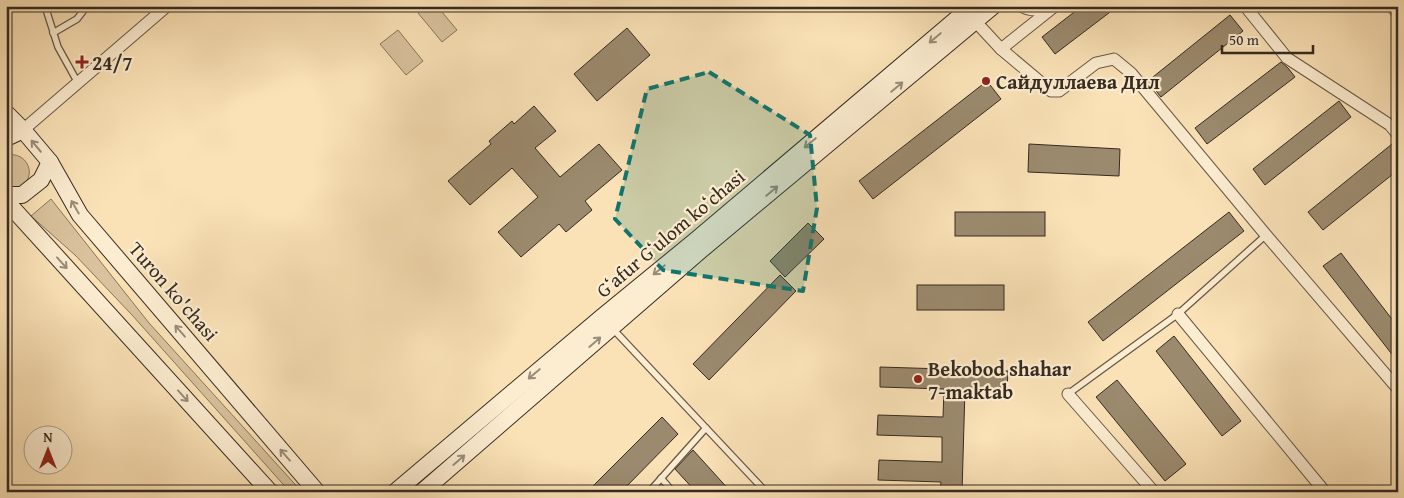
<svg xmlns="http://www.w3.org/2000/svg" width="1404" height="498" viewBox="0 0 1404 498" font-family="'Gentium Book Plus',serif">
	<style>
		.green { fill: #d9c29d; stroke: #87765f }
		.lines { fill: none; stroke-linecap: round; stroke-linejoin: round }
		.canal { stroke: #b7a383; stroke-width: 12 }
		.building { fill: #9b8a6e; stroke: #352b21 }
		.lane-casing { stroke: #665846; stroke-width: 8 }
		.street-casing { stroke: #665846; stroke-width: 13 }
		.secondary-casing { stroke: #352b21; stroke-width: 18 }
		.lane { stroke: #fcecd0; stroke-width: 5.5 }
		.street { stroke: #fcecd0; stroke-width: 11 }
		.secondary { stroke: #fcecd0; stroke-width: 16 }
		.oneway { stroke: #988c78 }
		.marked { fill: #0f766e; fill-opacity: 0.2; stroke: #0f766e; stroke-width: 4; stroke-dasharray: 10 6; stroke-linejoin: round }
		.poi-dot { fill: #8f2418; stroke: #fcecd0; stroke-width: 2 }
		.labels { text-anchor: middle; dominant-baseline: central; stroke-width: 4.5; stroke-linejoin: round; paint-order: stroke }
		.poi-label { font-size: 20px; font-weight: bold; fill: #352b21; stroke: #fcecd0; text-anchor: start }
		.street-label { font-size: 20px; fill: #352b21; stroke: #fcecd0 }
	</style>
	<rect width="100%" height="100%" fill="#fae1b6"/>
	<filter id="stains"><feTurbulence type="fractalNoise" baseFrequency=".004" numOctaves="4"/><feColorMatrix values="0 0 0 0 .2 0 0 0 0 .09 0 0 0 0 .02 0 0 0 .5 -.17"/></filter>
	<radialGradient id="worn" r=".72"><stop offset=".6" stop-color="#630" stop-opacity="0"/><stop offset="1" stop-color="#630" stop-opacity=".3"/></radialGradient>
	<g class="green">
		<path d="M427,6h10l20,24 -15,12 -24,-29z"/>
		<path d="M398,30l25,31 -17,14 -26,-31z"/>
		<path d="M6,155c28,-5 34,36 0,34z"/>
		<path d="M51,199l98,124 153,169h-12l-158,-177 -57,-60 -44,-39z"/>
	</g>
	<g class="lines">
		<path class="canal" d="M1390,6l8,9"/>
	</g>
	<g class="building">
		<path d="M1082,6h36l-63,48 -13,-17z"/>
		<path d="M1230,15l13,16 -82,66 -13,-16z"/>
		<path d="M627,28l23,27 -53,46 -23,-27z"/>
		<path d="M1281,62l7,6 7,9 -88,67 -12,-16z"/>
		<path d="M987,81l14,18 -128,100 -14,-18z"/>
		<path d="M1339,101l12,16 -86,68 -12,-16z"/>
		<path d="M534,106l22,25 -21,17 25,29 39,-33 23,26 -37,31 7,9 -26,22 -7,-8 -38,33 -23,-25 40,-35 -26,-29 -42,37 -22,-24 43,-37 -2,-3 23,-20 2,3z"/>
		<path d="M1029,144l91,5 -1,27 -91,-4z"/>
		<path d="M1392,144l6,8v18l-75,60 -15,-18z"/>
		<rect x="955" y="212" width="90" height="24"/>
		<path d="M1229,212l15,19 -141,110 -15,-19z"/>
		<path d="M808,223l16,16 -39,38 -15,-16z"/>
		<path d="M1341,253l57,74v35l-75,-96z"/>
		<path d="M780,275l16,16 -87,89 -16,-16z"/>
		<rect x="917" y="285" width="87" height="25"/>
		<path d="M1174,336l67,85 -19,15 -66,-85z"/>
		<path d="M880,367l128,4 -1,19 -42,-1 -3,103h-22l1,-10 -63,-2 1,-20 63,2v-25l-65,-2 1,-20 65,2 1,-28 -64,-2z"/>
		<path d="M1117,380l69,84 -21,17 -69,-84z"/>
		<path d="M662,417l16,17 -57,58h-34z"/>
		<path d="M693,450l38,42h-35l-21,-23z"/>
	</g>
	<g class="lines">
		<g class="lane-casing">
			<g id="lane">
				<path d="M45,6l13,41 20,36"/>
				<path d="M53,33l24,-14 10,-13"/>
				<path d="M613,329l153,163"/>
				<path d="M1068,394l110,-80 88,-79"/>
				<path d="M661,478l12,14"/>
				<path d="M649,492l57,-64"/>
			</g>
		</g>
		<g class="street-casing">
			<g id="street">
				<path d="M1021,6c10,6 20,4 31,2"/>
				<path d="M1245,6l42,52 103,67 8,10"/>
				<path d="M975,21l26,28 50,42h8l37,-28 18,-4 17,14 135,162 132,154"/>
				<path d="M1001,49l54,-43"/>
				<path d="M23,130l144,-124"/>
				<path d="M1178,314l147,178"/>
				<path d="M1068,394l86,98"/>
			</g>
		</g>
		<g class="secondary-casing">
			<g id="secondary">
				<path d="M6,113l17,17 27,32 30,53 237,277"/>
				<path d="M6,138l17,-8"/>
				<path d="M6,195h16l19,-15 9,-18"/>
				<path d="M6,201l264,291"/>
				<path d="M395,492l207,-175 93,-76 277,-235"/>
				<path d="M422,492l279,-242 292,-244"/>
			</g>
		</g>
		<use href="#lane" class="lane"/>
		<use href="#street" class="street"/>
		<use href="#secondary" class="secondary"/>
	</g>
	<defs><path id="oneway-shaft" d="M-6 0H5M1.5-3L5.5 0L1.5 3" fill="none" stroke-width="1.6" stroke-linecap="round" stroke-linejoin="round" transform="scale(1.25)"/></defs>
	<g class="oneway">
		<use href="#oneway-shaft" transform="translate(935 38) rotate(140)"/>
		<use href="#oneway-shaft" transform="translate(897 87) rotate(-40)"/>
		<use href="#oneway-shaft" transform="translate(810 143) rotate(140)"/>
		<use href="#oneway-shaft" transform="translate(36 146) rotate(-130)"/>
		<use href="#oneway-shaft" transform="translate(772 191) rotate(-40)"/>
		<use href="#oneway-shaft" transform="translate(75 207) rotate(-120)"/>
		<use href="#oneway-shaft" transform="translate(62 263) rotate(48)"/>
		<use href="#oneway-shaft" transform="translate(659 270) rotate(141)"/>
		<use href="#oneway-shaft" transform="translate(180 331) rotate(-131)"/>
		<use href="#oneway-shaft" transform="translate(595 342) rotate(-41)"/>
		<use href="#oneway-shaft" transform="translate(534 374) rotate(140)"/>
		<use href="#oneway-shaft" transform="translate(183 396) rotate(48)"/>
		<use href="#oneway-shaft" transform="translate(285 455) rotate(-131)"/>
		<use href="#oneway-shaft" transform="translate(459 460) rotate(-41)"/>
	</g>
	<path class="marked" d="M709,72l101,63 7,73 -14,83 -140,-21 -48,-51 32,-130z"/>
	<g class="poi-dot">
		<path d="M79.5 54.5h5v5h5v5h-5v5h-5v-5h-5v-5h5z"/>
		<circle cx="986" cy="81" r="5"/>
		<circle cx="918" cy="379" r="5"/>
	</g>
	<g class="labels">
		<g class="poi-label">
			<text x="92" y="62">24/7</text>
			<text x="996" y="81">Сайдуллаева Дил</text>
			<text x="928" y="368">Bekobod shahar<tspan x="928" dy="23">7-maktab</tspan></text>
		</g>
		<g class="street-label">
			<text transform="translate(670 233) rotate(-40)">Gʻafur Gʻulom koʻchasi</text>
			<text transform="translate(174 291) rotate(49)">Turon ko'chasi</text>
		</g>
	</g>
	<rect width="1404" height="498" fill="none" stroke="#fae1b6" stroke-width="25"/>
	<rect x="8" y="8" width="1389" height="483" fill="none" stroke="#352b21" stroke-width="2.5"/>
	<rect x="12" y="12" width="1379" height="473" fill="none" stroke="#352b21"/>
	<g transform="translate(48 450)"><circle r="24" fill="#fcecd0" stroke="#ac9f8a"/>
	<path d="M0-4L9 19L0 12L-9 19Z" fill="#8f2418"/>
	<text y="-8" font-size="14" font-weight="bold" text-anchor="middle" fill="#352b21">N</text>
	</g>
	<path d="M1222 45v8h91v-8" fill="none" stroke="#352b21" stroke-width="2.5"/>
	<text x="1229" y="45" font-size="15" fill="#352b21" stroke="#fcecd0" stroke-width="4" paint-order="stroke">50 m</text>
	<rect width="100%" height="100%" filter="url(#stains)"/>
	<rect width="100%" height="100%" fill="url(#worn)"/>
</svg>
